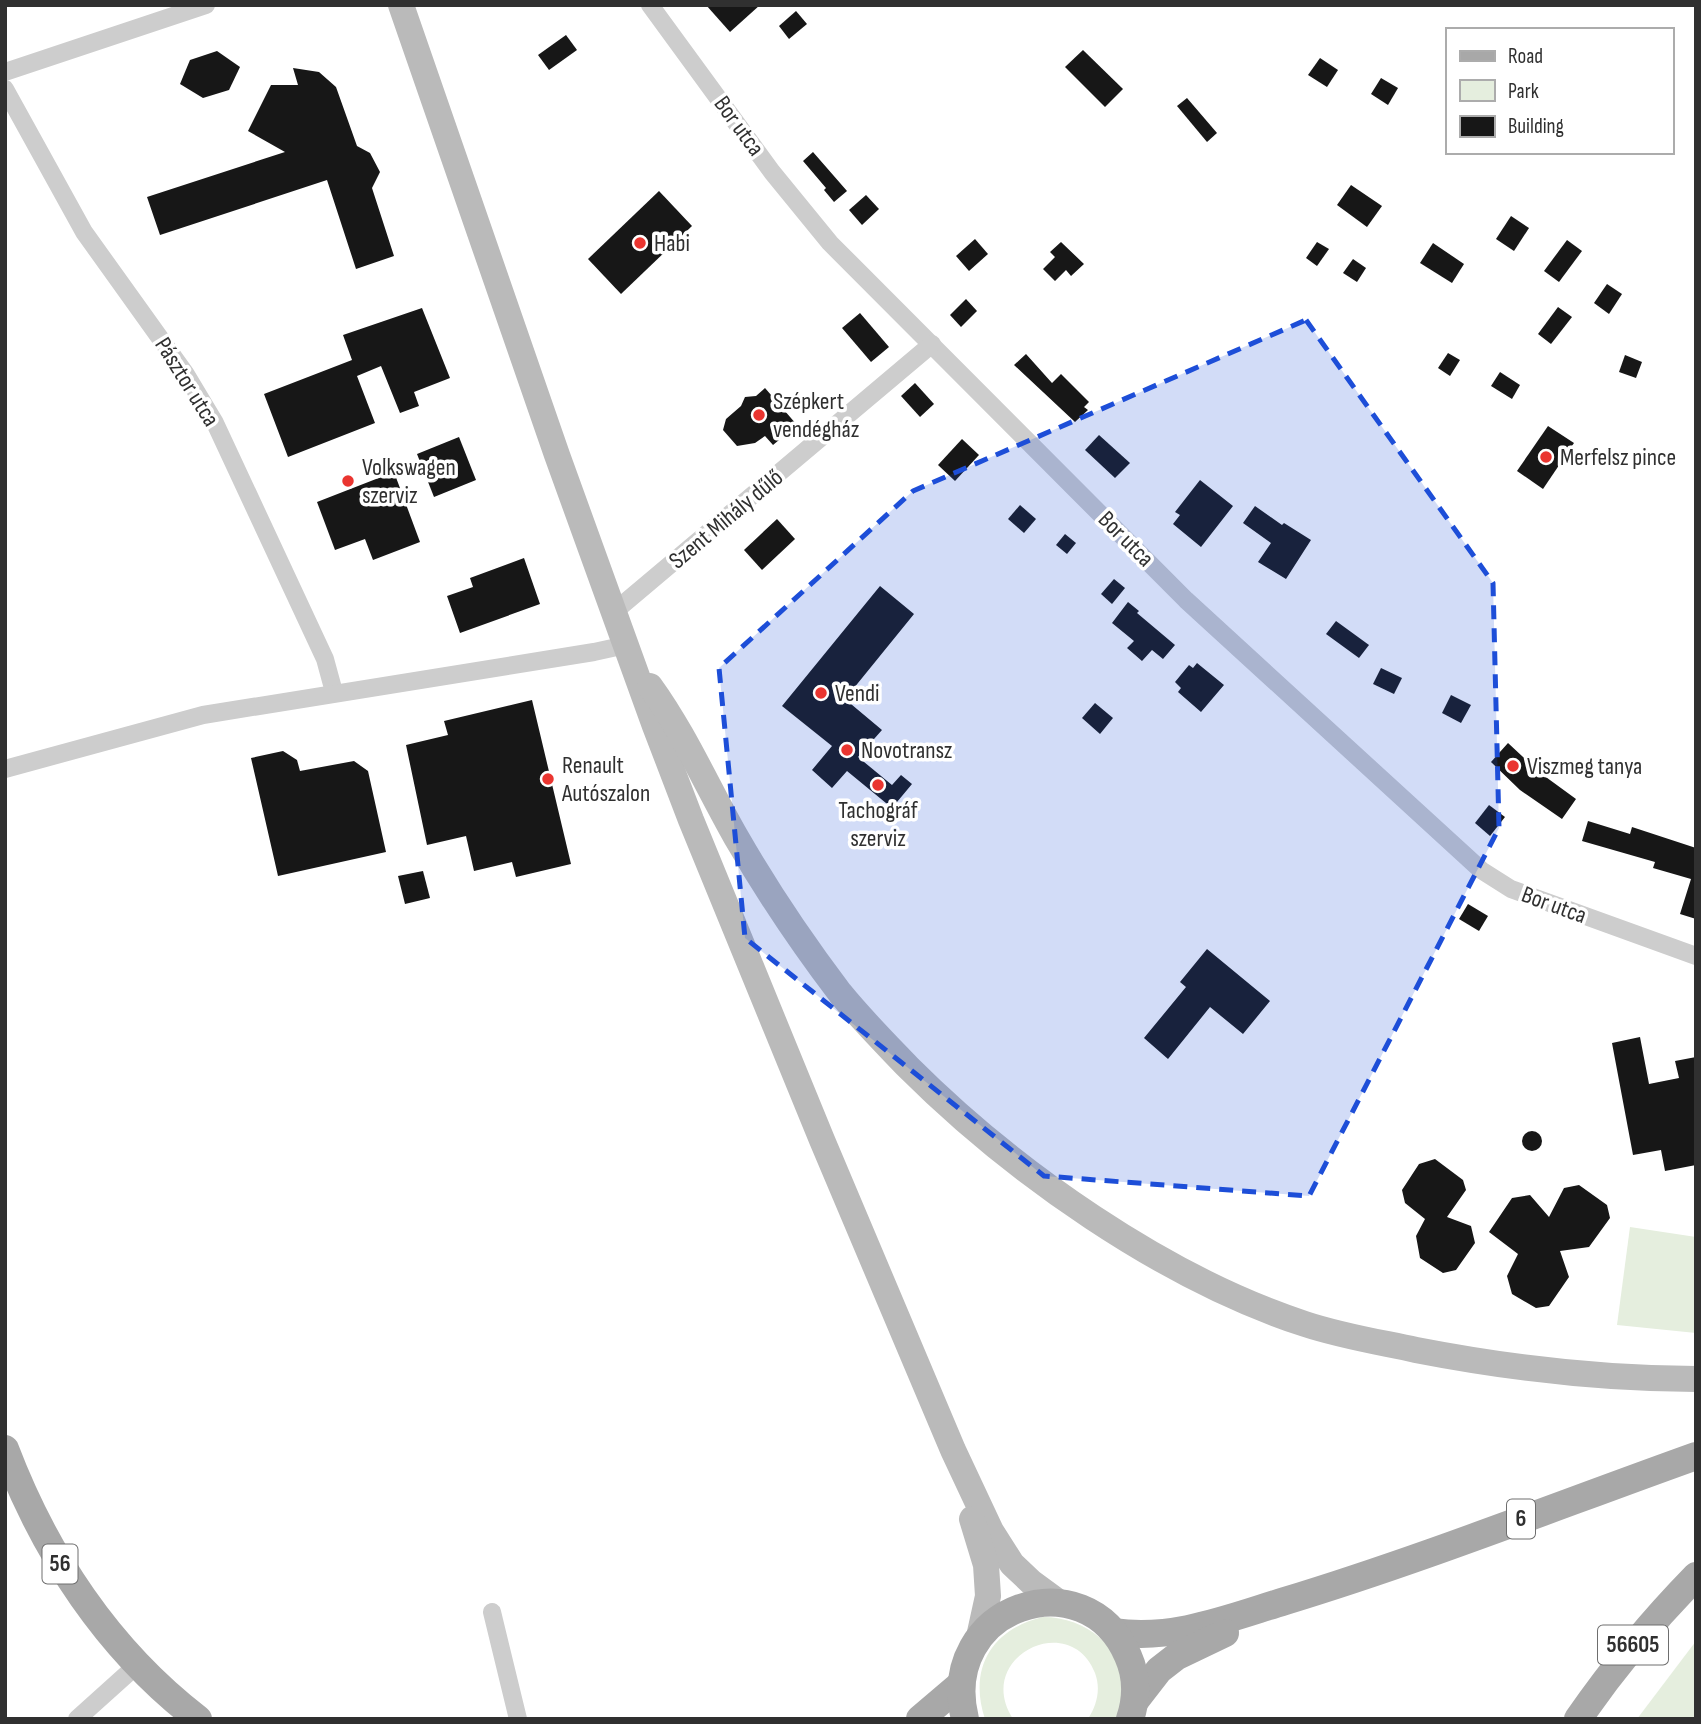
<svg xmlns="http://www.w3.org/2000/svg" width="1701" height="1724" viewBox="0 0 1701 1724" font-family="'Sofia Sans Condensed',sans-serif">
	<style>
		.green { fill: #e5eede }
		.building { fill: #171717 }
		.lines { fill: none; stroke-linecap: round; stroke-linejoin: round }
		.street { stroke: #cdcdcd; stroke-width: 18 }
		.secondary { stroke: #bababa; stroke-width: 26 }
		.primary { stroke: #a8a8a8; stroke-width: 28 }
		.marked { fill: #1d4ed8; fill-opacity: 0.2; stroke: #1d4ed8; stroke-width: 5; stroke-dasharray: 14 9; stroke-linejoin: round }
		.poi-dot { fill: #ea3530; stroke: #fff; stroke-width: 2.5 }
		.labels { text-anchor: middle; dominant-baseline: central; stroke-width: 7; stroke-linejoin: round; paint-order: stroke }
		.shield { fill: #fff; stroke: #6e6e6e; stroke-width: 2 }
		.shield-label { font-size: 23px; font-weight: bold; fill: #303030 }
		.street-label { font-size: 24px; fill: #303030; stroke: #fff }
		.poi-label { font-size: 24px; fill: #303030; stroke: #fff; text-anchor: start }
	</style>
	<rect width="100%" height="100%" fill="#fff"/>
	<g class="green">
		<path d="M1630,1227l66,10v96l-79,-8z"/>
		<path d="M1043,1617c55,0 98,49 73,102h-28c9,-14 13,-30 7,-46 -25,-64 -122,-16 -82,46h-28c-17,-51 7,-90 58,-102z"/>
		<path d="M1696,1641v78h-59z"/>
	</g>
	<g class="building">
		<path d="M706,5h54l-30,27z"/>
		<path d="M796,11l11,13 -18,15 -10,-13z"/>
		<path d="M566,35l11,15 -28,20 -11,-15z"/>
		<path d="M1083,50l40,39 -18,18 -40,-40z"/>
		<path d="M217,51l23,16 -11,23 -26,8 -23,-14 10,-24z"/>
		<path d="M1320,58l18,12 -11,17 -19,-12z"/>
		<path d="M293,68l26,4 17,15 21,59 13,7 10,19 -8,16 22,68 -38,13 -29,-89 -167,55 -13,-38 138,-45 -37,-21 23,-46h27z"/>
		<path d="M1381,78l17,10 -10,17 -17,-11z"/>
		<path d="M1187,98l30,35 -10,9 -30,-36z"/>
		<path d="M813,152l34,39 -13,11 -10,-12 2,-2 -23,-27z"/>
		<path d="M1351,185l31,21 -15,21 -30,-22z"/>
		<path d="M659,191l33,35 -71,68 -33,-35z"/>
		<path d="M866,195l13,14 -17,16 -13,-15z"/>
		<path d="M1511,216l18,12 -15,23 -18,-12z"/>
		<path d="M975,239l13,15 -19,17 -13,-15z"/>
		<path d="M1567,240l15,11 -23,31 -15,-11z"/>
		<path d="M1061,242l23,22 -13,12 -5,-6 -11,11 -12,-12 12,-12 -5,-5z"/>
		<path d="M1317,242l12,7 -12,17 -11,-8z"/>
		<path d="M1433,243l31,21 -12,19 -32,-20z"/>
		<path d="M1353,259l13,9 -9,14 -14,-9z"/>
		<path d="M1607,284l15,10 -13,20 -15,-11z"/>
		<path d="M966,299l11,12 -16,16 -11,-12z"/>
		<path d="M1558,307l14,10 -21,27 -13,-10z"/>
		<path d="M422,308l28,70 -36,14 5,14 -19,7 -19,-47 -24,10 18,47 -87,34 -24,-63 88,-34 -9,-25z"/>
		<path d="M860,313l29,34 -18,15 -29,-34z"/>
		<path d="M1448,353l12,7 -10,16 -12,-8z"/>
		<path d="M1026,354l26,29 9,-9 28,28 -5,5 4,3 -13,12 -61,-57z"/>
		<path d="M1625,355l17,7 -6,16 -17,-6z"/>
		<path d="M1500,372l20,13 -8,14 -21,-13z"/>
		<path d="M915,383l19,21 -14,13 -19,-21z"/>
		<path d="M765,388l32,37 -24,20 -8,-9 -10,7 -18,3 -14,-16 3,-11 15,-13 4,-9 11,-1z"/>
		<path d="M1548,426l26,17 -31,46 -26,-18z"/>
		<path d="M1099,435l31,28 -15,15 -30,-28z"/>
		<path d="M459,437l17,43 -42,17 -17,-43z"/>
		<path d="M962,439l17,16 -24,26 -17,-16z"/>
		<path d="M394,472l26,70 -47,18 -8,-21 -30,11 -18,-48z"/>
		<path d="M1200,480l33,26 -32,41 -28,-23 7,-9 -5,-3z"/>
		<path d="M1020,505l16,14 -12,14 -16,-14z"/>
		<path d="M1255,506l27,19 2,-2 27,17 -25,39 -28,-17 13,-19 -28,-20z"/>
		<path d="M777,519l18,20 -33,31 -18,-20z"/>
		<path d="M1065,534l11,9 -9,11 -11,-9z"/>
		<path d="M524,558l16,46 -80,29 -13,-37 26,-9 -3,-9z"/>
		<path d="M1114,579l11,9 -13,16 -11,-10z"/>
		<path d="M880,586l34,28 -69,85 37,31 -24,27 34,28 9,-10 11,9 -20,24 -45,-37 -15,17 -20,-18 20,-24 -50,-40z"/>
		<path d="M1128,602l11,9 -2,2 38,32 -12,14 -11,-9 -10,11 -15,-13 7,-7 -22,-18z"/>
		<path d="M1336,621l33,24 -10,13 -33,-24z"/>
		<path d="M1197,663l27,22 -23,27 -23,-20 3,-4 -6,-6 14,-17 4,3z"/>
		<path d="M1381,668l21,10 -8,16 -21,-10z"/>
		<path d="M1451,695l20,10 -10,18 -19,-10z"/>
		<path d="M532,700l39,164 -55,13 -4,-15 -38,9 -8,-35 -39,9 -21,-100 42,-10 -4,-14z"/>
		<path d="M1095,703l18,15 -13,16 -18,-16z"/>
		<path d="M1508,743l31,29 37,27 -14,20 -42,-29 -29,-28z"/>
		<path d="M283,751l14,9 3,11 54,-10 14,10 18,81 -108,24 -27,-118z"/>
		<path d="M1489,805l16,12 -15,19 -15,-13z"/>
		<path d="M1588,821l42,13 2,-7 64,21v71l-16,-5 11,-35 -38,-11 2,-6 -73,-21z"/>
		<path d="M423,871l7,27 -25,6 -7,-28z"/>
		<path d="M1468,904l20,12 -9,15 -20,-12z"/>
		<path d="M1207,949l63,52 -27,33 -33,-27 -42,52 -24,-21 42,-51 -6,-5z"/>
		<path d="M1640,1037l9,47 30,-6 -4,-17 21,-4v108l-31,6 -4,-21 -28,5 -21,-112z"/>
		<circle cx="1532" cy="1141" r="10"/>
		<path d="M1435,1159l28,21 3,10 -19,27 24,9 4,17 -19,27 -13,3 -23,-15 -4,-22 9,-17 -20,-16 -3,-13 17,-26z"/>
		<path d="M1579,1185l28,20 3,13 -21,29 -29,4 9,26 -20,29 -13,2 -24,-14 -5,-18 11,-22 -29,-22 23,-34 18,-3 19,22 15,-29z"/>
	</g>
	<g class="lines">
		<g class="street">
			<path d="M650,5l122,167 58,71 356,357 295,270 30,19 185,67"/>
			<path d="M5,72l201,-67"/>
			<path d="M5,89l79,143 101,141 30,50 110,236 9,33"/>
			<path d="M615,611l317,-267"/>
			<path d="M5,769l198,-54 391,-63 32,-7"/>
			<path d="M492,1612l26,107"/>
			<path d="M77,1719l60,-54"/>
		</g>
		<g class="secondary">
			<path d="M401,5l156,450 98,271 36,94 131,320 131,310 38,81 21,33 19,18 30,22"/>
			<path d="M650,686c34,47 57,100 86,151 31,54 66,106 104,156 21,26 45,50 68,74 105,105 256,211 397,257 36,12 74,18 111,26 93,18 185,29 280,29"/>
			<path d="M972,1519l14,46 2,31 -9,41"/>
		</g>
		<g class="primary">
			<path d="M5,1449c40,105 103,201 193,270"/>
			<path d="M1114,1632c59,9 115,-14 171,-31 138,-42 274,-96 411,-145"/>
			<path d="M1135,1701l24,-31 18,-14 48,-23"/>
			<path d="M920,1719l40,-34"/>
			<path d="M965,1719c-28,-113 121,-162 163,-63 9,20 9,42 2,63"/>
			<path d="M1578,1719c36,-52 74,-98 118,-143"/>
		</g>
	</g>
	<path class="marked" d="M1306,320l187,263 6,245 -190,368 -265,-20 -299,-238 -26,-270 194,-177z"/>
	<g class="poi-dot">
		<circle cx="640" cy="243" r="7"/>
		<circle cx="759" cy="415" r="7"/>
		<circle cx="1546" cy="457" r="7"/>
		<circle cx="348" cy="481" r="7"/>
		<circle cx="821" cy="693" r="7"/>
		<circle cx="847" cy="750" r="7"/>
		<circle cx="1513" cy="766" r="7"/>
		<circle cx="548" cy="779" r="7"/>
		<circle cx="878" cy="785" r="7"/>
	</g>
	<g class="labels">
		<g class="shield">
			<rect x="1507" y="1499.5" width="28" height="39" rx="5"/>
			<rect x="42.5" y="1544.5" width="35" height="39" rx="5"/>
			<rect x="1598" y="1625.5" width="70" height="39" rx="5"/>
		</g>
		<g class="shield-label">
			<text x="1521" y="1519">6</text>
			<text x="60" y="1564">56</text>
			<text x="1633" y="1645">56605</text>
		</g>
		<g class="street-label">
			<text transform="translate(739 126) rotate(54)">Bor utca</text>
			<text transform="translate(187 382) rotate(58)">Pásztor utca</text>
			<text transform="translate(726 519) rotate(-40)">Szent Mihály dűlő</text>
			<text transform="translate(1126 539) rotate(45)">Bor utca</text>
			<text transform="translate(1554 905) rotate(20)">Bor utca</text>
		</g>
		<g class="poi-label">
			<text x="654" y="243">Habi</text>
			<text x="773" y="401">Szépkert<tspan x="773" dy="28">vendégház</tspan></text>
			<text x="1560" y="457">Merfelsz pince</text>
			<text x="362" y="467">Volkswagen<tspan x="362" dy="28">szerviz</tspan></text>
			<text x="835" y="693">Vendi</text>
			<text x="861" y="750">Novotransz</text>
			<text x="562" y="765">Renault<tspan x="562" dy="28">Autószalon</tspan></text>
			<text x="1527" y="766">Viszmeg tanya</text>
			<text x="878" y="810" text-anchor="middle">Tachográf<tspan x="878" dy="28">szerviz</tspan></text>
		</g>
	</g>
	<rect width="1701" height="1724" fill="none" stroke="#303030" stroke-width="14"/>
	<rect x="1446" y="28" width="228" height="126" fill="#ffffff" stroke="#acacac" stroke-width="2"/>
	<rect x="1460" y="51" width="35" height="10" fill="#a8a8a8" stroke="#acacac" stroke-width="2"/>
	<text x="1508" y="63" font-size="21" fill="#303030">Road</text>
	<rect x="1460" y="80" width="35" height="21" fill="#e5eede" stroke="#acacac" stroke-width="2"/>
	<text x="1508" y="98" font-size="21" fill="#303030">Park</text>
	<rect x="1460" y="116" width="35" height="21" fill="#171717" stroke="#acacac" stroke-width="2"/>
	<text x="1508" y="133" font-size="21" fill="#303030">Building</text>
</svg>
